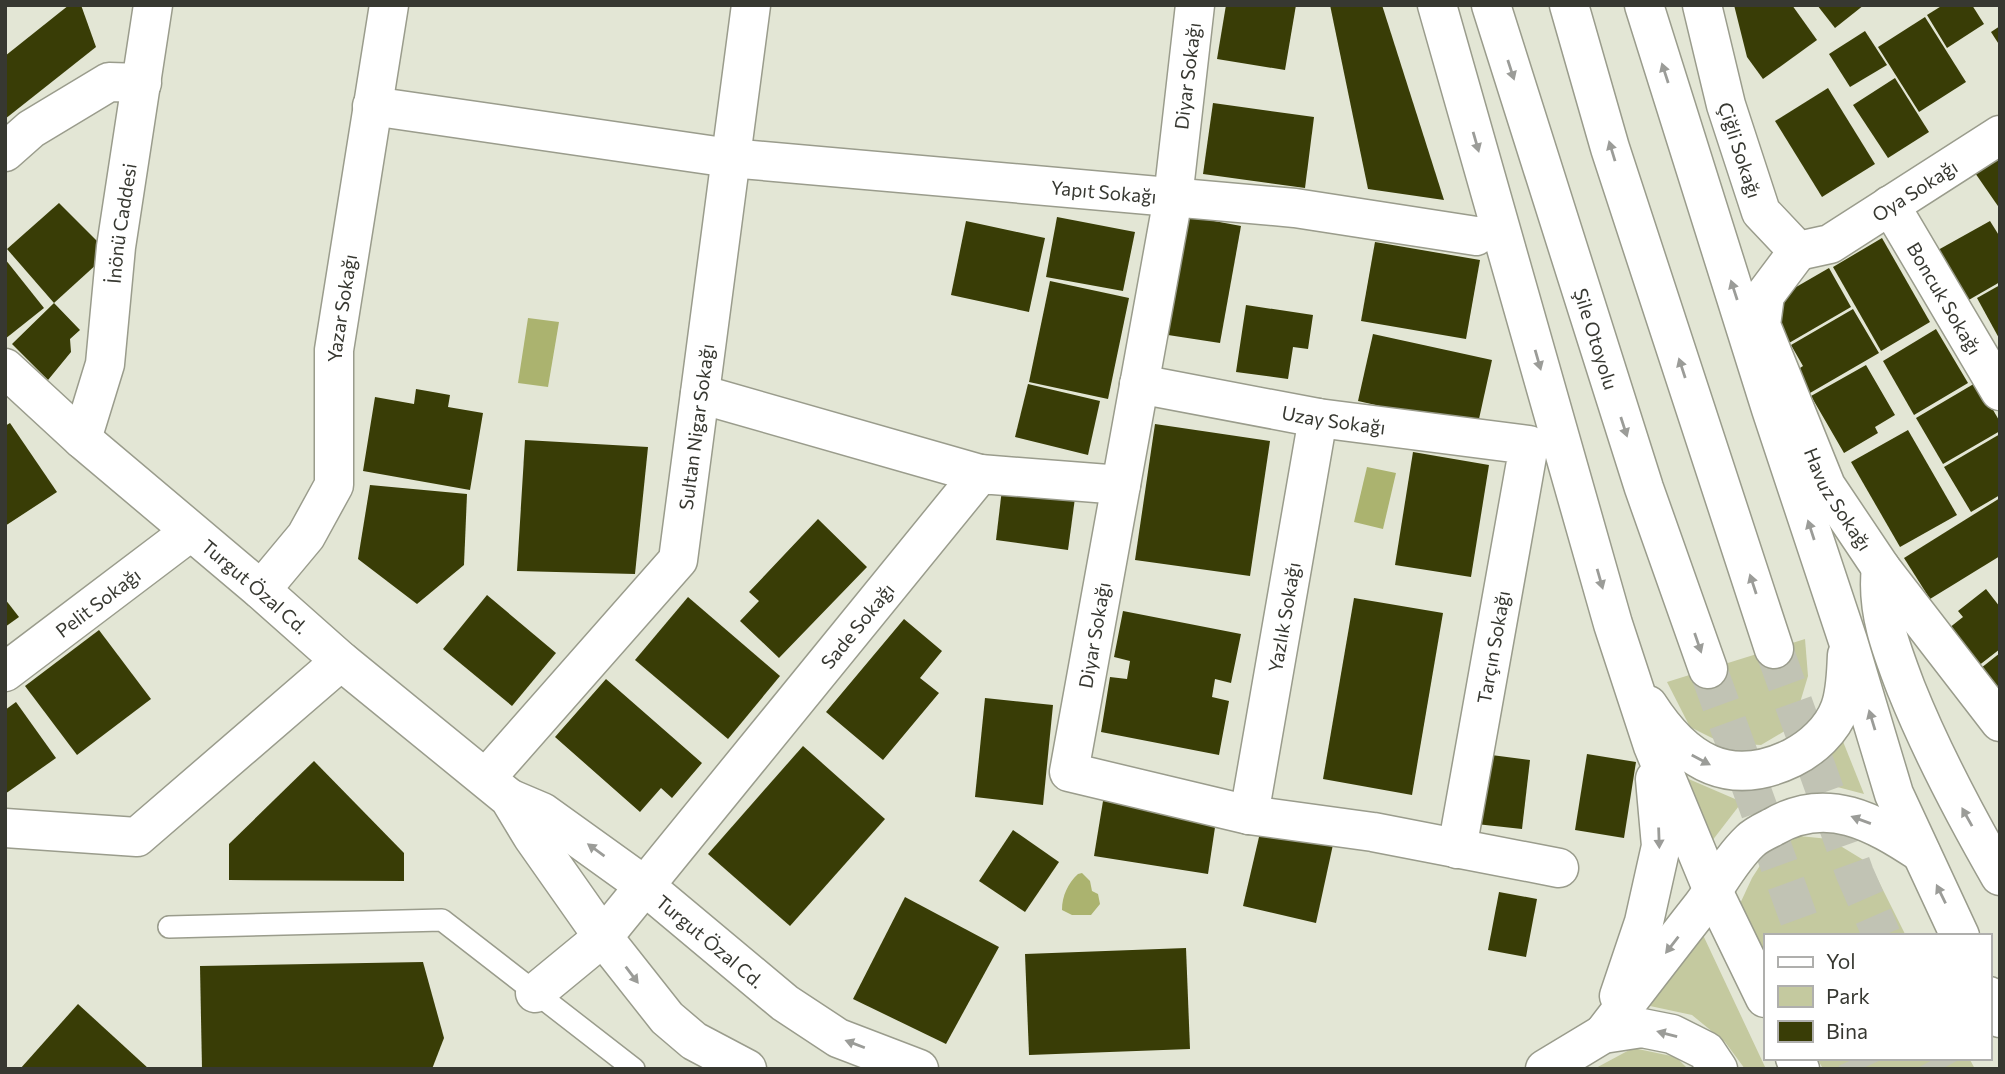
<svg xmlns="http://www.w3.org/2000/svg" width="2005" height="1074" viewBox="0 0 2005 1074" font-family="Commissioner,sans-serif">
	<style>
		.green { fill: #c4c99f }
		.water { fill: #abb36f }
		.building { fill: #393d06 }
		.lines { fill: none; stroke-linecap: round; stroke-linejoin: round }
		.highway-tunnel { stroke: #c1c3b4; stroke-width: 38; stroke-dasharray: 38 19; stroke-linecap: butt }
		.lane-casing { stroke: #9a9c8c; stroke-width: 24 }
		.street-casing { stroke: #9a9c8c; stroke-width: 41 }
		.secondary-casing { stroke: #9a9c8c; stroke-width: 41 }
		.primary-casing { stroke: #9a9c8c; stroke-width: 41 }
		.highway-casing { stroke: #9a9c8c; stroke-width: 41 }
		.lane { stroke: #fff; stroke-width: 21 }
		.street { stroke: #fff; stroke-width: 38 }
		.secondary { stroke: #fff; stroke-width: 38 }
		.primary { stroke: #fff; stroke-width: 38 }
		.highway { stroke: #fff; stroke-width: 38 }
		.oneway { fill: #9b9c98 }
		.labels { text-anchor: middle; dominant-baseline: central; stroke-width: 7; stroke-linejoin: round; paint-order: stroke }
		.street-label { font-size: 19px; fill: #373831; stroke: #fff }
	</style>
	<rect width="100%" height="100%" fill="#e3e6d5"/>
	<g class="green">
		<path d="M1805,639l3,37 -15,50 -32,19 -39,-2 -32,-16 -23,-45z"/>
		<path d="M1842,739l22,55 -57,-15z"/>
		<path d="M1677,774l65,28 -37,48z"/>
		<path d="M1799,836l30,3 41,25 36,72h-141v24l-27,-52 14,-30 16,-25z"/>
		<path d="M1703,935l63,134h-21l-20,-27 -33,-27 -42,-9z"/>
		<path d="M1633,1048l43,9 12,12h-94z"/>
		<path d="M1817,1058h152l6,11h-152z"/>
	</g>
	<g class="water">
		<path d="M528,318l31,4 -11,65 -30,-4z"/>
		<path d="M1367,467l29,6 -13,56 -29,-7z"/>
		<path d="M1082,873l8,8 2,10 6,3 2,10 -9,11h-19l-10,-5c0,-14 6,-27 16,-36z"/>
	</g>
	<g class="building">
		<path d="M69,5h12l15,42 -91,72v-63z"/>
		<path d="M1226,5h70l-11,65 -68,-11z"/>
		<path d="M1330,5h52l62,195 -76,-11z"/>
		<path d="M1734,5h58l25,35 -54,39 -16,-22z"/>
		<path d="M1817,5h47l-29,23z"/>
		<path d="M1943,5h29l12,19 -37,24 -20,-33z"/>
		<path d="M1925,17l41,65 -47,30 -41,-65z"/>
		<path d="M2000,26v20l-9,-14z"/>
		<path d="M1865,31l22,34 -37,22 -21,-33z"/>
		<path d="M1895,78l34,54 -41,26 -35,-53z"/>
		<path d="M1828,88l47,76 -53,33 -47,-76z"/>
		<path d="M1213,103l101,14 -9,71 -102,-14z"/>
		<path d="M2000,151v58l-27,-39z"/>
		<path d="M59,203l50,50 -55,50 -47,-54z"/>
		<path d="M1187,216l54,10 -21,117 -52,-8z"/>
		<path d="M1057,217l78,15 -12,59 -77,-14z"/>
		<path d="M966,221l79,17 -16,74 -78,-17z"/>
		<path d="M1990,221l10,16v45l-33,19 -29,-51z"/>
		<path d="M1882,238l48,84 -49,29 -48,-84z"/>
		<path d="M1375,242l105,18 -14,79 -105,-18z"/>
		<path d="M5,259l39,49 -39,31z"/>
		<path d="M1829,268l22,39 -62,36 -22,-39z"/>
		<path d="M1050,281l79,17 -21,101 -79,-17z"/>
		<path d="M2000,285v55l-23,-42z"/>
		<path d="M54,303l26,27 -10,9 1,13 -23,28 -36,-36z"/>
		<path d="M1246,305l67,10 -5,34 -15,-2 -5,32 -52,-7z"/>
		<path d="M1853,309l26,44 -69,40 -13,-23 6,-4 -12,-21z"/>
		<path d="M1936,329l32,54 -54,32 -31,-54z"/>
		<path d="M1373,334l119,26 -15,68 -119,-27z"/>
		<path d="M1866,365l29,50 -20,12 3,6 -34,20 -33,-57z"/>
		<path d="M1977,382l23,40v9l-57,33 -27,-46z"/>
		<path d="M1028,384l72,17 -12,54 -73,-18z"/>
		<path d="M416,389l34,6 -2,12 35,6 -13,77 -107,-19 12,-74 39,7z"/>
		<path d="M10,423l47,69 -52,34v-100z"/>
		<path d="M1155,424l115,17 -20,135 -115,-16z"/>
		<path d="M1908,430l49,85 -57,32 -49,-85z"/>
		<path d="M2000,434v61l-29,17 -27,-45z"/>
		<path d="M525,440l123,7 -13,127 -118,-3z"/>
		<path d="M1413,452l76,13 -18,112 -76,-12z"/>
		<path d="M370,485l97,9 -3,71 -47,39 -59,-45z"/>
		<path d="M1002,489l73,9 -7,52 -72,-10z"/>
		<path d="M2000,498v58l-70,43 -26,-41z"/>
		<path d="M818,519l49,48 -88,91 -39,-37 19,-20 -10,-9z"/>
		<path d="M1986,589l14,18v42l-27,21 -29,-38 19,-15 -5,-6z"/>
		<path d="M487,595l69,58 -44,53 -69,-57z"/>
		<path d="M688,597l92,79 -52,63 -93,-79z"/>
		<path d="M1354,598l89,15 -31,182 -89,-16z"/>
		<path d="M5,599l14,18 -14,10z"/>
		<path d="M1123,611l118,23 -10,49 -16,-4 -3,18 17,4 -10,54 -118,-23 9,-55 17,2 3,-18 -16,-4z"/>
		<path d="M904,619l38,32 -22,27 19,15 -56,67 -57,-48z"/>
		<path d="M99,630l52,69 -74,56 -52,-69z"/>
		<path d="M2000,653v50l-24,-31z"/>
		<path d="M606,679l96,84 -30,35 -11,-10 -21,24 -85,-75z"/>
		<path d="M985,698l68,7 -10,100 -68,-8z"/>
		<path d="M16,702l40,56 -51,36v-84z"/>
		<path d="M803,746l82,73 -95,107 -82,-72z"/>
		<path d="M1476,753l54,7 -8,69 -55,-6z"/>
		<path d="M1587,754l49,8 -12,76 -49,-8z"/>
		<path d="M314,761l90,92v28l-175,-1v-36z"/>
		<path d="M1104,795l113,19 -9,60 -114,-18z"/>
		<path d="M1262,824l72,16 -18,83 -73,-17z"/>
		<path d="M1013,830l46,32 -34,50 -46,-31z"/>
		<path d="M1499,892l38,7 -11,58 -38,-7z"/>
		<path d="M905,897l94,50 -53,97 -93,-45z"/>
		<path d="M1186,948l4,101 -161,6 -4,-101z"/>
		<path d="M423,962l21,76 -12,31h-230l-2,-103z"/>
		<path d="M78,1004l71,65h-129z"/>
	</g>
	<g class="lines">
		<g class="highway-tunnel">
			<path d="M1774,649l81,225 27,62"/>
			<path d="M1708,669l97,267"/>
			<path d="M1856,1058l5,11"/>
			<path d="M1936,1058l6,11"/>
		</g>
		<g class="lane-casing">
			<path id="lane" d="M169,927l273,-7 192,149"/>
		</g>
		<g class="street-casing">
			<g id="street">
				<path d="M1195,5l-22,193 -104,574 180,43 124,17 186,36"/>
				<path id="s1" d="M1702,5l24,100 35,107 37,39 32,-7 170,-109"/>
				<path id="s2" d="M372,106l358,52 565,50 181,28"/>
				<path d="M5,152l26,-23 78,-47 33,1"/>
				<path id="s3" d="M1890,205l110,186"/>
				<path id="s4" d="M1798,251l-33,44 -4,30 65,161 55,82 119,154"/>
				<path id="s5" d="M1139,384l179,34 211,27 -72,404"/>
				<path d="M700,394l280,80"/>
				<path d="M1881,568c-5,42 10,81 25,120 26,65 59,127 94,188"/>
				<path id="s6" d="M261,590l45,-54 28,-51v-135l55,-345"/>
				<path id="s7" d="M5,672l185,-140"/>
				<path id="s8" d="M486,778l192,-218 73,-555"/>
				<path id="s9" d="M1249,815l69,-397"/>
				<path d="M5,828l132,9 204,-176"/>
				<path id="s10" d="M535,993l68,-56 377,-463 141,11"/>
			</g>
		</g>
		<g class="secondary-casing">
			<g id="secondary">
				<path id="s11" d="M82,439l23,-75 11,-117 37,-242"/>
			</g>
		</g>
		<g class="primary-casing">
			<g id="primary">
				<path id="s12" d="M5,368l77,71 179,151 80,71 168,137 23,38 71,101 64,81 27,23 53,28"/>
				<path id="s13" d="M509,798l33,14 103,74 140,117 53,35 81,31"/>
				<path d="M1545,1069l58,-35 39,-6 30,6 34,17 12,18"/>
			</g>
		</g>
		<g class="highway-casing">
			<g id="highway">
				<path d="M1437,5l176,619 40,122 60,145 52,107"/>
				<path id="s14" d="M1491,5l153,483 64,181"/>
				<path d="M1569,5l41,143 164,501"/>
				<path d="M1644,5l127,404 77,232 46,153 66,142"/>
				<path d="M1648,705c36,56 80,84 144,53 20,-10 40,-28 48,-50 6,-16 6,-35 7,-53"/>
				<path d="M1619,996l25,-74 17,-76 -6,-67"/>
				<path d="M1989,996l11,22"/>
				<path d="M1603,1034c33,-43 66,-86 99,-128 16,-21 28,-46 48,-65 6,-6 15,-10 23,-14 54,-32 101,-5 148,26"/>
				<path d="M1795,1058l5,11"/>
			</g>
		</g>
		<use href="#lane" class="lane"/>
		<use href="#street" class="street"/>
		<use href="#secondary" class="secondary"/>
		<use href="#primary" class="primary"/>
		<use href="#highway" class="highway"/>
	</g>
	<defs><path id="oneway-solid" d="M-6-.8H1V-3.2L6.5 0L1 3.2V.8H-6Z" transform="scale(1.75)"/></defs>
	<g class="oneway">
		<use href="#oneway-solid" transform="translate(1511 70) rotate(72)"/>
		<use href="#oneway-solid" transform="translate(1665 73) rotate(-108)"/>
		<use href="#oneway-solid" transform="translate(1476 142) rotate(74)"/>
		<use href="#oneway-solid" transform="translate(1612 151) rotate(-107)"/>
		<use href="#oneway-solid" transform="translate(1734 290) rotate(-108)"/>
		<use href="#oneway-solid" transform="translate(1538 360) rotate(74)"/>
		<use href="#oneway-solid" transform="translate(1682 368) rotate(-108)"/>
		<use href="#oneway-solid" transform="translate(1624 427) rotate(72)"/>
		<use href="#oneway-solid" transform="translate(1811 530) rotate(-108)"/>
		<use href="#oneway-solid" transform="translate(1600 579) rotate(74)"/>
		<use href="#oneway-solid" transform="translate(1753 584) rotate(-108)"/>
		<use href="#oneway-solid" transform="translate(1698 643) rotate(71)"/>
		<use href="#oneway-solid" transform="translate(1872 720) rotate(-107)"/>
		<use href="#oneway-solid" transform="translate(1701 760) rotate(28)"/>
		<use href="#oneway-solid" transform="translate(1967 817) rotate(-119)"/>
		<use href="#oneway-solid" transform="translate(1861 820) rotate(-160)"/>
		<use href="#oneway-solid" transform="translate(1659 838) rotate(88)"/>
		<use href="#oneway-solid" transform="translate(596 850) rotate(-144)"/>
		<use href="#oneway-solid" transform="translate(1941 894) rotate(-116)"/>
		<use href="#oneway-solid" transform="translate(1672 945) rotate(128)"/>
		<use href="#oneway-solid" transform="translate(632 975) rotate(53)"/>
		<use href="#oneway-solid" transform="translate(1667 1034) rotate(-165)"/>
		<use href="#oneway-solid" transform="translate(855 1044) rotate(-159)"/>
	</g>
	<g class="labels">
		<g class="street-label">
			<text transform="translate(1187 76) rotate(-83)">Diyar Sokağı</text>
			<text stroke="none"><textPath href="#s1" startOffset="150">Çiğli Sokağı</textPath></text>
			<text stroke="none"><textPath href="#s1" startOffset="402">Oya Sokağı</textPath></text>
			<text stroke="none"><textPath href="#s2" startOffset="737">Yapıt Sokağı</textPath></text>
			<text stroke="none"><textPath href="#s11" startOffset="220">İnönü Caddesi</textPath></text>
			<text stroke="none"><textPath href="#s3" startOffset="108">Boncuk Sokağı</textPath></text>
			<text stroke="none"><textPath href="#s6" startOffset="306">Yazar Sokağı</textPath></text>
			<text stroke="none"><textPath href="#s14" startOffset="350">Şile Otoyolu</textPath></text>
			<text stroke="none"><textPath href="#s5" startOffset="198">Uzay Sokağı</textPath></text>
			<text stroke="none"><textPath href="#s8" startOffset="425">Sultan Nigar Sokağı</textPath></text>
			<text stroke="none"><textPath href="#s4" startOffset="276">Havuz Sokağı</textPath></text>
			<text stroke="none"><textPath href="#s12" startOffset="332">Turgut Özal Cd.</textPath></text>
			<text stroke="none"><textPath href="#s7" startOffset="116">Pelit Sokağı</textPath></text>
			<text stroke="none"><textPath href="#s9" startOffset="201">Yazlık Sokağı</textPath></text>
			<text stroke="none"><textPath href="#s10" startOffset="490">Sade Sokağı</textPath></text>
			<text transform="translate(1094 635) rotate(-80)">Diyar Sokağı</text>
			<text transform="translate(1493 647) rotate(-80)">Tarçın Sokağı</text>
			<text stroke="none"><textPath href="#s13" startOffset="248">Turgut Özal Cd.</textPath></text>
		</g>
	</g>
	<rect width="2005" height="1074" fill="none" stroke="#373831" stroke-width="14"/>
	<rect x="1764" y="934" width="228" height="126" fill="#ffffff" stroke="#afafad" stroke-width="2"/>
	<rect x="1778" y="957" width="35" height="10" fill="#ffffff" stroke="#afafad" stroke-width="2"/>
	<text x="1826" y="969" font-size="21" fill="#373831">Yol</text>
	<rect x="1778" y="986" width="35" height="21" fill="#c4c99f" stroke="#afafad" stroke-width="2"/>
	<text x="1826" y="1004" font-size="21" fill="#373831">Park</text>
	<rect x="1778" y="1021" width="35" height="21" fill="#393d06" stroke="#afafad" stroke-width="2"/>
	<text x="1826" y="1039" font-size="21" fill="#373831">Bina</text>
</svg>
